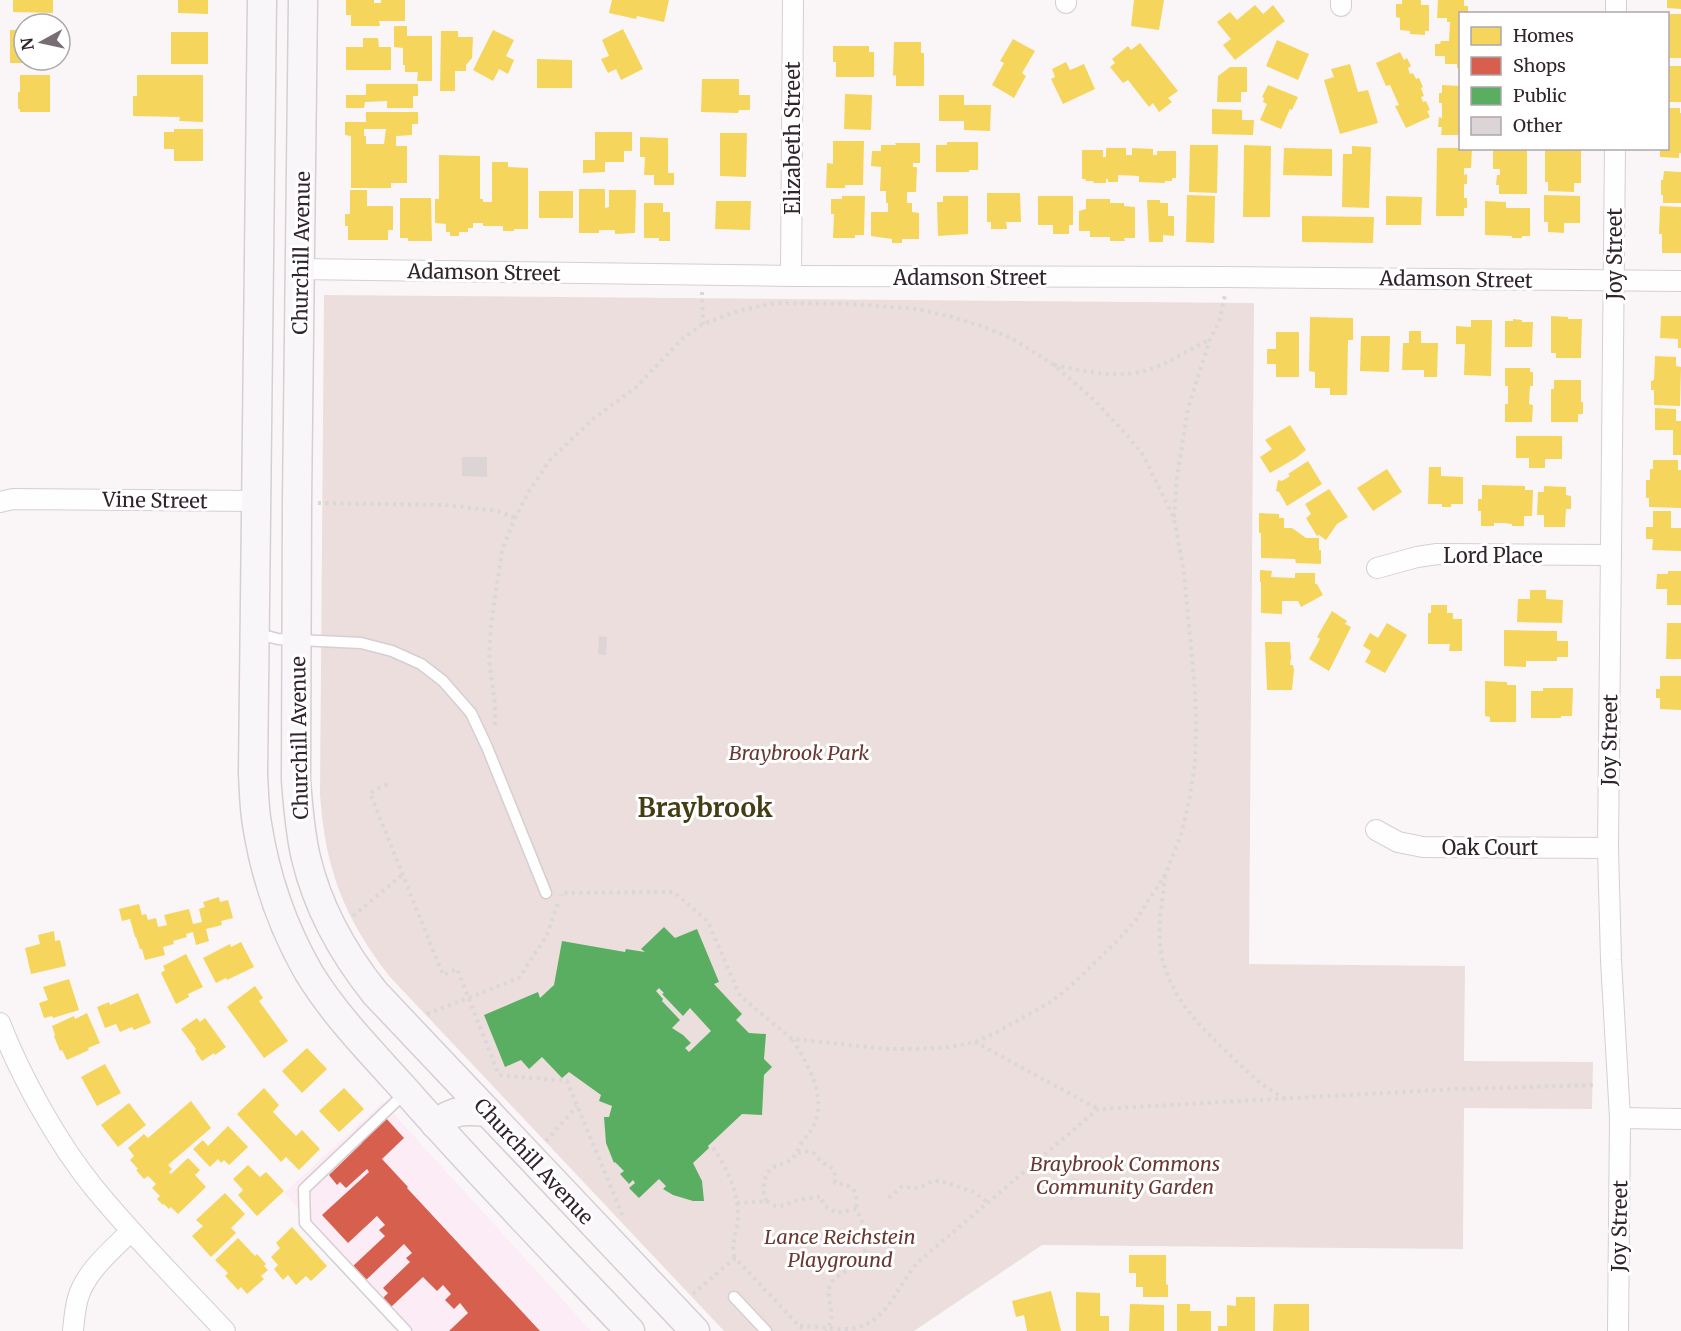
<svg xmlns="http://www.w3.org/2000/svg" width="1681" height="1331" viewBox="0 0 1681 1331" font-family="Merriweather,serif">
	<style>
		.built { fill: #fcecf5 }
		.green { fill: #ecdedc }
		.homes { fill: #f6d55c; fill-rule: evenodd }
		.shops { fill: #d6604d }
		.public { fill: #5aae61; fill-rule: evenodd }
		.building { fill: #ddd4d6 }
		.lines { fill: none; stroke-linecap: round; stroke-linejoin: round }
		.service-casing { stroke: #d6ced3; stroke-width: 13 }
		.minor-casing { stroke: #d6ced3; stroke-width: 22 }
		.secondary-casing { stroke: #d6ced3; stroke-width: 31 }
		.path { stroke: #dad7d9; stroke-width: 4; stroke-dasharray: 3 4.5; stroke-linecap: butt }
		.service { stroke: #fefefe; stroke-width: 10 }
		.minor { stroke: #fefefe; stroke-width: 20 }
		.secondary { stroke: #f9f6fa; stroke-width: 28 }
		.labels { text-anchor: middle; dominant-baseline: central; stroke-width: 6; stroke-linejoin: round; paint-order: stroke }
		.street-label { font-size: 20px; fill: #31242c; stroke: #fff }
		.park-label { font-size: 20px; font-style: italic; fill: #6a3830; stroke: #fff }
		.district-label { font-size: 26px; font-weight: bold; fill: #443e14; stroke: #fff }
	</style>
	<rect width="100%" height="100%" fill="#faf6f8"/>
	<path class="built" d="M383,1102l208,229h-178l-129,-138z"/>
	<path class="green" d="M324,295l930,8 -5,661 216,2 -1,95 129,1 -1,47 -128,-1 -1,141 -421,-4 -128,86h-190l-334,-354c-46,-59 -65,-108 -70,-183z"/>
	<g class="homes">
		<path d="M13,0h40v13l-40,-1z"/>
		<path d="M178,0h30v14l-30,-1z"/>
		<path d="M346,0h28v3h7v-3h24v21h-26l1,5h-29v-11h-5z"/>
		<path d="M612,0h57l-5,22 -27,-6 -1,3 -27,-6z"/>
		<path d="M1134,0h30l-5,30 -28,-4z"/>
		<path d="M1402,0h19v5h8v26h-4v4l-15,-1v-3l-10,-1v-12l-4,-1v-13h6z"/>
		<path d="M1438,0h26v6h4v8h-8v54h-3v-4h-12v-8h-10v-12h5l1,-3h8l1,-19h-3v-4h-10z"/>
		<path d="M1667,0h14v9l-14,-1z"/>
		<path d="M1255,5l8,9 10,-9 12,16 -50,39 -12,-15 8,-6 -14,-17 13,-10 7,8z"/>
		<rect x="1668" y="14" width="13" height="44"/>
		<path d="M394,26h13v10h25v45h-15l1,-9h-13v-7h-2v-17l-9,-1z"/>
		<path d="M623,29l20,40 -22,11 -5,-11 -8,4 -7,-14 8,-3 -7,-16z"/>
		<path d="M10,30h14v30h14v3h-28z"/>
		<path d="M493,30l21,10 -8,16 8,4 -6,14 -9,-5 -6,12 -20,-11z"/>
		<path d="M441,31h17v6h15l-1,21 -6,7v6h-11v20h-15z"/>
		<rect x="171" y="32" width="37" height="32"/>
		<path d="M363,38h15l1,9h12v23h-45v-23h17z"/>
		<path d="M1013,39l22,12 -13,22 4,3 -12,22 -22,-13 12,-22 -4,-2z"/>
		<path d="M1277,40l32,14 -11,26 -32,-14z"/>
		<path d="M894,42h27v11h3v33h-28v-11l-3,1z"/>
		<path d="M1140,43l38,48 -10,7 4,4 -13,10 -6,-9 -4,4 -21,-27 -5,3 -13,-16 5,-4 -3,-4 16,-13 3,4z"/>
		<path d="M833,46h36v6h5v25h-38v-15h-3z"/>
		<path d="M1400,52l4,8 3,-2 4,8 -3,2 2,6 3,-1 3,6 3,-1 4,9 -2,1 3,8 -3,1 2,5 3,-1 4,9 -3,1 3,6 -24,11 -11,-22 4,-1 -9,-20 -4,1 -10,-23z"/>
		<path d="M537,59l35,1v28h-35z"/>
		<path d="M1066,62l4,8 14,-6 11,25 -32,15 -12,-25 4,-2 -3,-8z"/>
		<path d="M1350,64l8,28 10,-2 10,33 -38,11 -16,-54 10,-3 -3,-8z"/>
		<rect x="1668" y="66" width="13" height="36"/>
		<path d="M1230,67h17v25h-6v10h-24l1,-26z"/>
		<path d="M20,75h30v37h-30v-3h-2v-17h2z"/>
		<path d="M137,75h66v47l-24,-1 1,-4 -47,-1v-20h4z"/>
		<path d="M702,79h37v16h11v15h-11l-1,3 -37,-1z"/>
		<path d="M366,84h52v12h-5v12h-26v-7l-22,1 -1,6h-18v-13h20z"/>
		<path d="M1268,85l30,12 -6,13 -2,-1 -9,20 -21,-9 7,-16 -4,-2 1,-4 -2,-1z"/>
		<path d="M1442,85l18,1v49h-19l1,-8h-4l1,-10 3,1v-15h-3v-10h3z"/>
		<path d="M845,94l27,1 -1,35 -27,-1z"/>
		<path d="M939,95h25v10h27l-1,26 -26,-1v-9h-25z"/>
		<path d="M1668,108h12v5h1v40h-2v5l-19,-1v-9h8z"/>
		<path d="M1212,109l30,1v10h12l-1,15 -41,-1z"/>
		<path d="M366,112h52v12h-6v11l-16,1v10h11v37h-16v5h-40v-52l-6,-1v-13h21zM364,129h22l-2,15h-18v-8h-2z"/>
		<path d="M174,129h29v32h-29v-12h-10v-17h10z"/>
		<path d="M595,132h37v19h-8v11h-19v10l-22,1v-13h12z"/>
		<path d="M720,133h27l-1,44 -26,-1z"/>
		<path d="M640,137l28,1v35h6v12h-20v-10h-10l1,-18h-5z"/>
		<path d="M833,141h31l-1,44h-18v3h-19l1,-25 6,1z"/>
		<path d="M947,142h31v28h-9v2h-33v-27h11z"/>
		<path d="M895,143h25v20h-7v4h4l-1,25h-9v11h5v9l7,1v26h-17v4h-10v-4l-21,-3v-24h17v-9h-2v-12h-6l1,-24 -10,-1 1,-15h9v-6h15z"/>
		<path d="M1190,145h28l-1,48 -28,-1z"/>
		<path d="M1244,145l27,1 -1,71h-27z"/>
		<path d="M1352,146l19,1 -2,61 -27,-1 1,-53h9z"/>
		<path d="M1106,148h20v7h6v-7l21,1v6h4v-4h19v27h-4v3h-7v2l-26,-1v-6l-21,-1v7h-10v-3h-2v4h-13l1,-2h-9l1,-2h-4v-29h21v7h3z"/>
		<path d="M1284,148l48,1v27l-49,-1z"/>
		<path d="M1437,148h35l-1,20h-7v7l3,-1v10h-3v14h3v10h-3v8h-28z"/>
		<path d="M1493,148l34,1v45h-28v-9h-3l1,-10h3v-6h-7z"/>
		<path d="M1545,148h36v35h-7v9l-26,-1v-9h-3z"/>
		<path d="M439,155l41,1v43h3v3h9v-40h16v5l20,1v61h-14v2h-11v-5h-20v-3h-10v5h-5v4h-9v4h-9v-4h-4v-8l-11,-1v-24h4z"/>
		<path d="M1664,171l17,1v31h-18v-8h-2v-15h2z"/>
		<path d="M579,189h26v19l4,-1v-17h27l-1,43 -20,1v-4h-16v3h-20z"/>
		<path d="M350,190h17v16h26v24h-5v10h-40v-14h-3v-12h5z"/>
		<rect x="539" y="191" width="34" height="27"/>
		<path d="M987,193h33l1,29h-15l1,7h-16v-7h-4z"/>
		<path d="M1187,195l28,1 -1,47 -28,-1z"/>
		<path d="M1544,195l36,1v27h-16v10l-16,-1v-10h-4z"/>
		<path d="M842,196h23l-1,39h-9v3h-22l1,-24h-3v-15h11z"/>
		<path d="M943,196h25v38l-30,2 -1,-34h6z"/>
		<path d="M1038,196h35v29h-4v9h-16v-9h-15z"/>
		<path d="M1386,196l36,1 -1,28h-35z"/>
		<path d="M400,198h31l1,43h-24v-3h-8z"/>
		<path d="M1086,199h24v4h14v3l11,1v31h-11l1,3h-15v-4h-20v-6h-11v-20l7,-2z"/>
		<path d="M1147,200h13v3h8v13h6v20l-11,-1v7h-14z"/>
		<path d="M716,201h35l-1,29 -35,-1z"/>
		<path d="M1485,201l21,1v6h24v28h-8v2h-10v-2l-27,-1z"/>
		<path d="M644,203h19v9h7v29h-11v-3h-15z"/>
		<path d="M1660,206l21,1v46h-19v-19h-3z"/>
		<path d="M1302,216l72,1 -1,26 -71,-1z"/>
		<path d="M1551,316l17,1v2h14l-1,39h-25v-5h-5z"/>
		<path d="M1661,316h20v32h-3v-9l-18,-1z"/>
		<path d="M1310,317l43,1v22h-5l-1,55h-17v-7h-15v-16l-6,-1z"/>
		<path d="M1513,319l9,1v2h11l-1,25h-27v-26h8z"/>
		<path d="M1471,320h21l-1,56 -27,-1 1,-31h-9v-18l15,1z"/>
		<path d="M1409,331h12v12h17l-1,34h-13v-7h-22l1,-27h6z"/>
		<path d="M1276,332h23v45h-23v-13h-9v-15h9z"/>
		<path d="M1361,336h29l-1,36 -29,-1z"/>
		<path d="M1655,356l21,1v9l5,1 -1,39 -26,-1v-15h-3v-9l3,-1z"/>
		<path d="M1505,368h25v4h3v14h-3l-1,18 4,1 -1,17h-27v-18h3v-18h-3z"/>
		<path d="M1554,380h27v22h2v12h-5v8h-27v-33h3z"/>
		<path d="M1655,408l21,1v12h5v34h-8v-25h-18z"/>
		<path d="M1290,425l16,25 -10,8 -26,15 -10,-16 12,-8 -7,-9z"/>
		<path d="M1516,436h46v23h-17v9h-16v-10h-13z"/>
		<path d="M1653,460h25v10h3v38l-32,-1v-9h-3v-18h4v-11h3z"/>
		<path d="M1308,461l14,23 -35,22 -8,-14 -3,-1 2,-11 4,1 8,-5 -2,-2z"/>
		<path d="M1429,467h12v9l22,1v27h-12v3h-9v-3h-14z"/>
		<path d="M1387,469l15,23 -29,19 -16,-23z"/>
		<path d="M1482,485l43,1v4h8l-1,26h-8v10h-12v-2l-8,-1h-10v3h-13v-15h-3v-12h4z"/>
		<path d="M1544,486l22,1v8l5,1v13h-5l-1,18h-21v-12h-7l1,-23h6z"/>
		<path d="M1329,489l19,28 -11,7 -11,16 -7,-5 -2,1 -11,-18 5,-4 -6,-10z"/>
		<path d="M1653,511h18v17h10v23l-29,-1 1,-11h-7v-12h7z"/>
		<path d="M1259,513l20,1v4h5v10h8l14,10h13v12h2v14l-25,-1 -1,-4 -34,-1v-25h-2z"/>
		<path d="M1260,570l12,1 -1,6 24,1v-5h20v11h2l6,11 -22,12 -3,-6h-16v13l-21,-1v-31h-1z"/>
		<path d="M1668,571h13v34h-14v-16h-11l1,-15h11z"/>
		<path d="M1530,590h16v9l17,1 -1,23 -45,-1 1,-23h12z"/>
		<path d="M1431,605h16v8h6v6h9v32h-13l1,-7h-22v-31h3z"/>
		<path d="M1332,611l15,10 -2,3 6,3 -22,44 -20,-12 11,-20 -3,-2z"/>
		<path d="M1387,623l20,12 -22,38 -20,-11 6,-11 -8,-5 7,-13 8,5z"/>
		<path d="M1667,623h14v36h-15z"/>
		<path d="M1504,630l53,1v10h11v16h-11v4h-31v6l-22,-1z"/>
		<path d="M1265,642h25l1,16 -1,7h3l1,5 -2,20h-25z"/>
		<path d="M1660,676h21v34l-21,-1v-11h-4v-9h4z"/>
		<path d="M1485,681l22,1v3h9v37h-26v-5l-5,-1z"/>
		<path d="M1543,688h30l-1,28h-11v2h-30v-27h12z"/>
		<path d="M219,897l1,5 8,-2 5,18 -12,3 1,4 -16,4 3,12 -13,4 -3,-13 -7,2 1,3 -14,4 1,3 -11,3 2,8 -20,5 -3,-11h-2l-4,-12h-1l-5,-18 -8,2 -3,-12 20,-5 3,11 4,-1 2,6 8,-2 2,9 9,-2 -3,-10 25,-6 4,15 9,-2 -3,-13 6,-2 -2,-5z"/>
		<path d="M54,931l1,10 5,-1 6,26 -35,8 -6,-26 15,-4 -2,-9z"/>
		<path d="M241,942l13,25 -27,13 -1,-2 -10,5 -13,-25 27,-14 1,3z"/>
		<path d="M186,954l17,33 -15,7 1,3 -13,7 -15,-31 4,-3 -2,-4z"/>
		<path d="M69,979l10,31 -26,8 -1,-2 -8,2 -5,-15 9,-3 -5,-13z"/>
		<path d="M255,986l8,12 -4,3 29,40 -24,17 -37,-51z"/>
		<path d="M138,993l13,30 -17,7 -2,-3 -12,5 -4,-8 -11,4 -8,-21 12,-5 1,3z"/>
		<path d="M87,1013l13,30 -12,5 1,2 -22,10 -5,-10 -2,1 -6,-15 1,-1 -3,-9 22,-10 1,3z"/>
		<path d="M197,1018l3,4 5,-4 21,29 -11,8 -1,-2 -12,8 -7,-10 1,-2 -15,-20z"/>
		<path d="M307,1048l20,21 -25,24 -20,-22z"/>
		<path d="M105,1064l16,29 -24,13 -16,-29z"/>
		<path d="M264,1088l15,17 -6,7 23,24 6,-6 18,19 -21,21 -13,-13 -5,5 -44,-48z"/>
		<path d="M344,1088l20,21 -25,23 -20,-21z"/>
		<path d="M191,1101l20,27 -43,37 4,4 -3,3 2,2 17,-16 12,12 -5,5 11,12 -28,27 -7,-7 -2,2 -5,-5 -1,1 -6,-6 3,-3 -8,-8 4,-4 -8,-8 -4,3 -8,-9 2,-1 -8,-9 4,-4 -6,-8 16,-14 4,4z"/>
		<path d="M129,1103l17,22 -28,22 -17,-22z"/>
		<path d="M228,1126l20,21 -19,18 -5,-5 -3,3 -3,-4 -8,8 -17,-18 10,-9 5,6z"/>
		<path d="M248,1165l12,12 6,-5 18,19 -27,25 -19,-21 5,-5 -10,-11z"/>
		<path d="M225,1193l20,21 -14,14 5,5 -25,24 -19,-21 11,-10 -7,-6z"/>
		<path d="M292,1227l35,39 -16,15 -5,-5 -10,9 -8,-10 -5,5 -9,-11 4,-4 -7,-8 9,-9 -4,-5z"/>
		<path d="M238,1238l17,18 2,-2 9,10 -2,2 4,4 -7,6 3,3 -17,15 -6,-7 -3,3 -13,-14 3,-3 -13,-13z"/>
		<path d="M1129,1255h37v29l2,1v12h-25v-10h-7v-14h-7z"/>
		<path d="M1051,1291l10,40h-34l-3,-16 -8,2 -4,-16z"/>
		<path d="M1076,1292l24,1v23h9v15h-33z"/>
		<path d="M1236,1297h19v34h-37v-5h9v-21l9,1z"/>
		<path d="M1130,1304l34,1v26h-35z"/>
		<path d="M1177,1304h13v7h21v20h-34z"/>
		<path d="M1274,1304h35v27h-36z"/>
	</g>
	<path class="shops" d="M385,1117l19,21 -22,21 26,28 -1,1 133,143h-91l19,-18 -8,-10 -6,6 -9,-9 6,-6 -8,-9 -6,6 -14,-14 -32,30 -8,-9 5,-5 -5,-5 27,-26 -4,-4 6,-5 -8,-9 -38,36 -13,-14 32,-30 -6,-6 6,-5 -8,-9 -29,27 -26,-28 47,-43 -2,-3 -21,19 -6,-6 -3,3 -8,-10 33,-32 -2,-2z"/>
	<path class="public" d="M664,927l11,11 22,-9 22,53 -5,2 28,30 -6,6 13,13 17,1 -2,25 8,8 -8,8 -2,40 -20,-1 -34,32 1,2 -16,15 9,18 2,20h-11l-20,-6 -10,-6 3,-3 -7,-7 -20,19 -10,-10 6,-5 -2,-3 -4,4 -9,-10 4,-3 -9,-9 -1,1 -8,-20 -2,-26h5l3,-11 -13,-5 2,-6 -32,-23 -7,6 -20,-21 -13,12 -8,-9 -16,7 -21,-52 54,-23 2,6 14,-13 8,-44 63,11 1,-3 19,3 -4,-3zM659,988l5,5 -2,1 21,22 7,-8 21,23 -22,21 -4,-4 6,-5 -8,-8 -11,-7 8,-8 -18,-19 1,-2 -7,-8z"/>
	<g class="building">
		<path d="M462,457h25v20l-25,-1z"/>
		<path d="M599,636l8,1 -1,18 -8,-1z"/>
		<path d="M1074,1178l10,12 -13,10 -10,-12z"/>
	</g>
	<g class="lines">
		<g class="service-casing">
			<g id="service">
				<path d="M255,633l23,6 83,4 31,8 29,13 22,17 28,32 16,34 59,146"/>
				<path d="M405,1093l-101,96 1,34 101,108"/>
				<path d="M734,1297l32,34"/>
			</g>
		</g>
		<g class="minor-casing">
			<g id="minor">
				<path d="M1066,3v-3"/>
				<path d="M1341,6v-6"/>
				<path d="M1616,14v-14"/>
				<path d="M1615,148l-7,700 3,112 9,158 -2,213"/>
				<path d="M300,269l491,7 434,1 456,4"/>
				<path d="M791,276l2,-276"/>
				<path d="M0,502l13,-3 244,2"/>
				<path d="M1377,568l40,-11 20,-3 174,1"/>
				<path d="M1376,830l22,12 25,5 185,1"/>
				<path d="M0,1023c21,54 58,121 95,166 41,50 86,95 130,142"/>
				<path d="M1620,1118l61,1"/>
				<path d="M73,1331c1,-11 2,-23 5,-33 7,-26 35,-49 53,-67"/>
			</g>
		</g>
		<g class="secondary-casing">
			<g id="secondary">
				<path d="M262,0l-9,774c1,16 1,33 4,50 8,51 26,104 52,149 27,44 64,81 98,119 72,82 148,160 223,239"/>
				<path d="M303,0l-6,502 -1,278c2,27 4,53 10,78 12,50 37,95 69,135l320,338"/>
				<path d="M435,1124c21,-15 28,-14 53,-12"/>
			</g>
		</g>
		<g class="path">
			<path d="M702,292l1,32"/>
			<path d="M1054,365c31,6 65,15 97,4 20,-7 39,-20 58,-29"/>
			<path d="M318,503l127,2 53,6 17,7"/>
			<path d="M1174,517l3,-40 11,-69 22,-69 9,-17 6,-27"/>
			<path d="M495,725v-20l-6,-46 2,-34 11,-75 13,-32 14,-27 21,-31 43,-41 42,-31 47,-49 21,-15 38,-14 35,-7 74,1 67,5 35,8 29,9 30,12 43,27 39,34 34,36 16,20 31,63 10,55 11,117 1,37 -1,37 -6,37 -8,34 -16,40 -29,45 -18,20 -47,46 -22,17 -52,29 -22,10 -25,5 -30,2h-32l-96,-10 -52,-43 -32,-74 -34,-30 -112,1 -1,3"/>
			<path d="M387,784l-17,9 73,182 14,-6 42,106 68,6 57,138"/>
			<path d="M1165,876c-2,22 -7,46 -5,68 5,49 39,82 72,113 17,16 33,32 54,42"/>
			<path d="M353,916l50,-42"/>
			<path d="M427,1014l92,-36 28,-43 11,-32"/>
			<path d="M975,1042l123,67"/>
			<path d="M546,1141l31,-35"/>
			<path d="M713,1148c14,19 27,48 25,72 -1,13 -8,25 -3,38"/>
			<path d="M798,1153l6,-2 9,2c3,2 4,5 7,7 10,10 16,4 15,23 18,2 23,7 21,26"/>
			<path d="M889,1198l12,-11 18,1 14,-7h8l33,11 13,10"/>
			<path d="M767,1201c-6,-8 -4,-22 2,-30 4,-7 16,-5 24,-13 4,-5 6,-10 9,-16 5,-7 10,-11 13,-19 11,-29 -8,-60 -22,-83"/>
			<path d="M737,1203l30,-2c10,9 17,4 28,0 6,-3 17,-2 25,-5l5,10 12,7 19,-4c15,28 17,45 -12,63 -5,4 -12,7 -14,13 -5,16 8,28 -4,46"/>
			<path d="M693,1294l42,-36 69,73"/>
			<path d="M800,1326c15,0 31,3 46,3 40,-1 49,-41 72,-67l180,-153 358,-20 141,-4"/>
		</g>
		<use href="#service" class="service"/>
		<use href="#minor" class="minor"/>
		<use href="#secondary" class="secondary"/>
	</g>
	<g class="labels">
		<g class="street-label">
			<text transform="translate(792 138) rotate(-90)">Elizabeth Street</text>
			<text transform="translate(301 253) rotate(-89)">Churchill Avenue</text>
			<text transform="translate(1614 254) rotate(-90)">Joy Street</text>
			<text transform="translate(484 272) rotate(1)">Adamson Street</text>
			<text x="970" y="277">Adamson Street</text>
			<text transform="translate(1456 279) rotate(1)">Adamson Street</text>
			<text transform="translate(155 500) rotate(1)">Vine Street</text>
			<text x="1493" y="555">Lord Place</text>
			<text transform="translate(299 738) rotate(-91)">Churchill Avenue</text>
			<text transform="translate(1609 740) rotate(-89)">Joy Street</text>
			<text x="1490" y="847">Oak Court</text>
			<text transform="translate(534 1161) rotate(47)">Churchill Avenue</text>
			<text transform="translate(1619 1226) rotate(-89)">Joy Street</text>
		</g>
		<g class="park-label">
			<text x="799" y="752">Braybrook Park</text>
			<text x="1125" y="1163">Braybrook Commons<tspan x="1125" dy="23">Community Garden</tspan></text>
			<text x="840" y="1236">Lance Reichstein<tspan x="840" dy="23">Playground</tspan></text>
		</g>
		<g class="district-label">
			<text x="705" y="807">Braybrook</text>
		</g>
	</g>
	<rect x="1459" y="12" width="210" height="138" fill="#ffffff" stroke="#ada7ab" stroke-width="1.5"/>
	<rect x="1471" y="27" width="30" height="18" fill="#f6d55c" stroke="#ada7ab" stroke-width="1.5"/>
	<text x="1513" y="42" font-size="18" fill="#31242c">Homes</text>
	<rect x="1471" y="57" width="30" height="18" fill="#d6604d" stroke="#ada7ab" stroke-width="1.5"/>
	<text x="1513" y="72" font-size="18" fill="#31242c">Shops</text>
	<rect x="1471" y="87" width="30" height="18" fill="#5aae61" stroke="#ada7ab" stroke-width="1.5"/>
	<text x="1513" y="102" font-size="18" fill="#31242c">Public</text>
	<rect x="1471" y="117" width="30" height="18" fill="#ddd4d6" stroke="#ada7ab" stroke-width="1.5"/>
	<text x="1513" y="132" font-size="18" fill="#31242c">Other</text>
	<g transform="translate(42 42) rotate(262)"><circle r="28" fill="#ffffff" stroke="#ada7ab" stroke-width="1.5"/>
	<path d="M0-4.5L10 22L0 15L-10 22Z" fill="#776e73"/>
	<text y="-9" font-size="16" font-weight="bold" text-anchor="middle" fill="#31242c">N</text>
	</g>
</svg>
